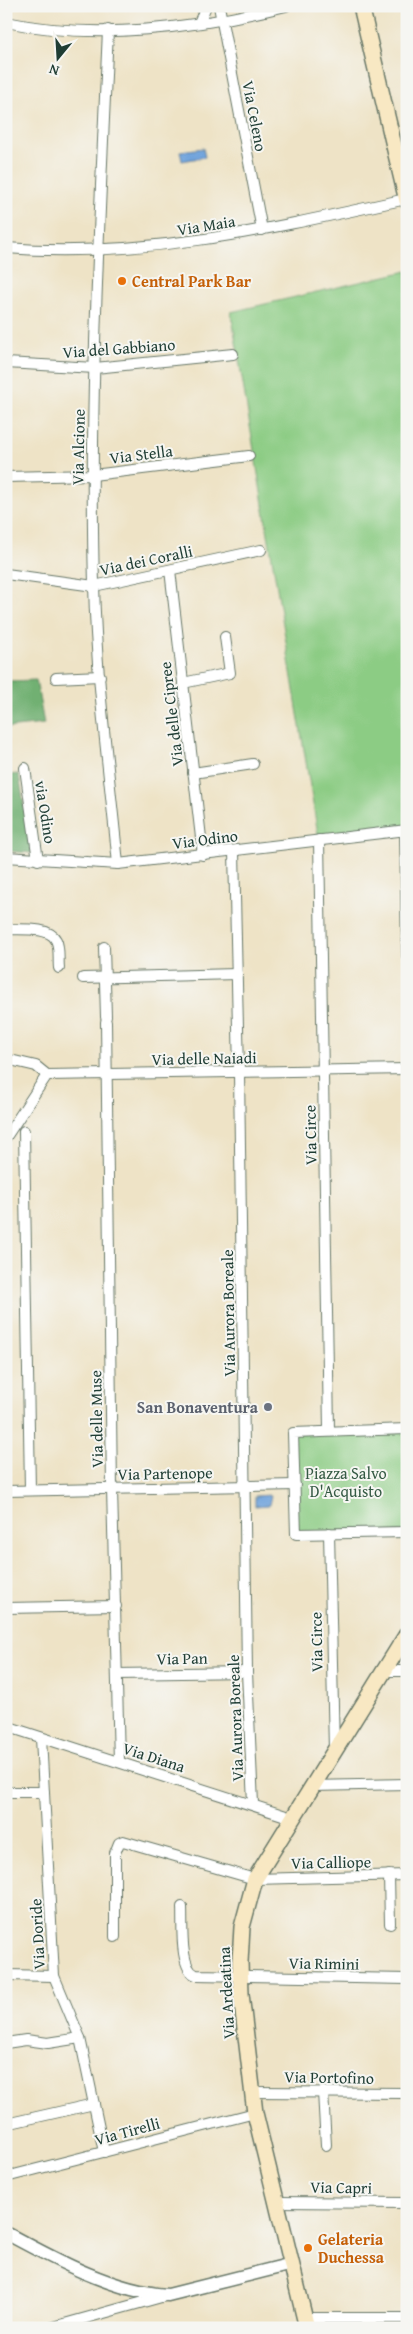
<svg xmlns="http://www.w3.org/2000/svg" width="413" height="2334" viewBox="0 0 413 2334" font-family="'Gentium Book Plus',serif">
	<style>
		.green { fill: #8ccc84; stroke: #56845c }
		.forest { fill: #71b072; stroke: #487653 }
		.water { fill: #70a3dc; stroke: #487088 }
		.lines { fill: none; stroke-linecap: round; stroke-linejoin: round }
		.minor-casing { stroke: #677767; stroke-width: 12 }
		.tertiary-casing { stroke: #677767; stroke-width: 15 }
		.secondary-casing { stroke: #677767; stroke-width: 18 }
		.minor { stroke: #fff; stroke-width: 10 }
		.tertiary { stroke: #fff; stroke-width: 12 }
		.secondary { stroke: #f8e8c3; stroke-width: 15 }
		.food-dot { fill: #e8710a; stroke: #f6f6f2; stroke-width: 2 }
		.worship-dot { fill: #6b7280; stroke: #f6f6f2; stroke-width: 2 }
		.labels { text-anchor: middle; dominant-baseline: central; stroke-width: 4; stroke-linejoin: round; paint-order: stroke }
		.street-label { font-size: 16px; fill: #1f3d34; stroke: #f6f6f2 }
		.food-label { font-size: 16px; font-weight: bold; fill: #c56008; stroke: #f6f6f2; text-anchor: start }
		.worship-label { font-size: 16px; font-weight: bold; fill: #5b616d; stroke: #f6f6f2; text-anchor: end }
		.park-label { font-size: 16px; fill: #355a44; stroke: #f6f6f2 }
	</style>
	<rect width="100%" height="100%" fill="#f6f6f2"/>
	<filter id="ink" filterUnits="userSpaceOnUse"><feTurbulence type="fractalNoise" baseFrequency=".02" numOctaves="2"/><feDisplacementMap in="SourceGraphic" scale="10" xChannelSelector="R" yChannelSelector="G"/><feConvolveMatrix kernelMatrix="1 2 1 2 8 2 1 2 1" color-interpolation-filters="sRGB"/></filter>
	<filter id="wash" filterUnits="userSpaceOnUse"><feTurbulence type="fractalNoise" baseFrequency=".0096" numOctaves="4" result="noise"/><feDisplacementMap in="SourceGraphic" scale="20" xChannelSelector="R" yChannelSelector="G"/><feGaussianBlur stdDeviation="1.12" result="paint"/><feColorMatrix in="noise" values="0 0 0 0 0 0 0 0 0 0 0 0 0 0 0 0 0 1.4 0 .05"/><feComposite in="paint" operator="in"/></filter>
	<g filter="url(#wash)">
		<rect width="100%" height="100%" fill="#eee3c6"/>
		<g class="green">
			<path d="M407,271v559l-88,10 -88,-528z"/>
			<path d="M407,1429v103l-111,2 -3,-101z"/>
		</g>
		<g class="forest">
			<path d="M36,680l8,44 -38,4v-47z"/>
			<path d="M19,774v1l13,78 -26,-2v-76z"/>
		</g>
		<g class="water">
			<path d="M203,148l2,9 -23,4 -2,-10z"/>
			<path d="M271,1495l-2,10 -14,1v-10z"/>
		</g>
	</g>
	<g filter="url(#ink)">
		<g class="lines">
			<g class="minor-casing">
				<g id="minor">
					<path d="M219,6l43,224"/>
					<path d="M6,22c89,19 192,6 280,-16"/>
					<path d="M199,23l7,-17"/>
					<path d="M108,30c-8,184 -19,369 -14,554 2,93 15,187 24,280"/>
					<path d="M6,248c137,11 268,-20 400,-49"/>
					<path d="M6,363l89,5 138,-14"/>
					<path d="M6,477l87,-2 156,-19"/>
					<path d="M170,570l33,285"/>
					<path d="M6,574l88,12 167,-36"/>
					<path d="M56,678l44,-2"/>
					<path d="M183,683l47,-10 -5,-36"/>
					<path d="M25,768l13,92"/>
					<path d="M193,773l60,-9"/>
					<path d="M405,830l2,126"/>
					<path d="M319,840l10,590"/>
					<path d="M234,851l5,221 8,600 6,132"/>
					<path d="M6,857l112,7 289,-34"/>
					<path d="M6,929c13,1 43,-3 50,11 4,7 2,20 3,28"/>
					<path d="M104,947l2,70"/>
					<path d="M83,978l154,-4"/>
					<path d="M106,1022l6,467 7,272"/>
					<path d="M6,1059l30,7 11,9 360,-6"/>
					<path d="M24,1131l6,359"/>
					<path d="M6,1137l41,-62"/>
					<path d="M407,1429l-114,4 3,101 111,-2"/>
					<path d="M6,1491l289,-6"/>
					<path d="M329,1533l5,217"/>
					<path d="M6,1608l110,-2"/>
					<path d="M384,1671h23"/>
					<path d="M117,1674l130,-2"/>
					<path d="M6,1726l286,92"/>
					<path d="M41,1738l13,238 26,62 24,114"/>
					<path d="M312,1786l95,-2"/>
					<path d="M6,1792h38"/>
					<path d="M389,1875l1,49"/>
					<path d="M182,1907c1,17 -3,62 14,68l211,4"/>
					<path d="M115,1937v-84l4,-10 4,-2 132,38 152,-4"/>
					<path d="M6,1975l48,1"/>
					<path d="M6,2043l20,-3 22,3 32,-5"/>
					<path d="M251,2092l156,1"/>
					<path d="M323,2092l3,53"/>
					<path d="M6,2124l88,-20"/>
					<path d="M6,2177l249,-64"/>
					<path d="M276,2202l131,1"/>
					<path d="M305,2318h102"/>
					<path d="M50,2328l115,-32"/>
				</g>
			</g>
			<g class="tertiary-casing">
				<path id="tertiary" d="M6,2233c48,26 108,59 162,62l124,-31"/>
			</g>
			<g class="secondary-casing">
				<g id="secondary">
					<path d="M361,6l46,195"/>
					<path d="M307,2328l-52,-215 -14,-119 -1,-32 2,-35 13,-48 152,-245"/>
				</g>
			</g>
			<use href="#minor" class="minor"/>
			<use href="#tertiary" class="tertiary"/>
			<use href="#secondary" class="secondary"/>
		</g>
	</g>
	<g class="food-dot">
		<circle cx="122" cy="281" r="5"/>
		<circle cx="308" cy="2248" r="5"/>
	</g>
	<circle class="worship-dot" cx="268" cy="1407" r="5"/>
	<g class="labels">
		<g class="street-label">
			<text transform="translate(255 116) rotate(79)">Via Celeno</text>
			<text transform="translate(206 225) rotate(-9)">Via Maia</text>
			<text transform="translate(119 348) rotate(-4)">Via del Gabbiano</text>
			<text transform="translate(78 447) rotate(-89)">Via Alcione</text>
			<text transform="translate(141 454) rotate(-7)">Via Stella</text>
			<text transform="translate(146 560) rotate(-12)">Via dei Coralli</text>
			<text transform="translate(171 714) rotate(-97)">Via delle Cipree</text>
			<text transform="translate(46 812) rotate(81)">via Odino</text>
			<text transform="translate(205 839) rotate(-7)">Via Odino</text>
			<text transform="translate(204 1058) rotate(-1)">Via delle Naiadi</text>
			<text transform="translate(310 1135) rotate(-91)">Via Circe</text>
			<text transform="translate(228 1313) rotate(-91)">Via Aurora Boreale</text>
			<text transform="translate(96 1419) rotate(-91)">Via delle Muse</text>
			<text transform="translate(165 1473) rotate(-1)">Via Partenope</text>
			<text transform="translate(316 1642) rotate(-91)">Via Circe</text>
			<text transform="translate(182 1658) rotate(-1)">Via Pan</text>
			<text transform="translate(235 1718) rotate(-92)">Via Aurora Boreale</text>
			<text transform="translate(154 1757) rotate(18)">Via Diana</text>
			<text transform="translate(331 1862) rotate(-1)">Via Calliope</text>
			<text transform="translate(37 1934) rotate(-93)">Via Doride</text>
			<text transform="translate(324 1963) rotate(1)">Via Rimini</text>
			<text transform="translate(226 1993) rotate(-93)">Via Ardeatina</text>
			<text transform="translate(329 2077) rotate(1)">Via Portofino</text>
			<text transform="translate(127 2131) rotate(-15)">Via Tirelli</text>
			<text transform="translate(341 2187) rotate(1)">Via Capri</text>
		</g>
		<g class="food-label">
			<text x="132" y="281">Central Park Bar</text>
			<text x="318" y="2239">Gelateria<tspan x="318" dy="18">Duchessa</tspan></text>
		</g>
		<g class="worship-label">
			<text x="258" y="1407">San Bonaventura</text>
		</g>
		<g class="park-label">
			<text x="346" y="1473">Piazza Salvo<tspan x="346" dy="18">D'Acquisto</tspan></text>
		</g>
	</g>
	<rect width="413" height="2334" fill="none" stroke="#f6f6f2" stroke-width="25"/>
	<g transform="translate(58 58) rotate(198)" stroke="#f6f6f2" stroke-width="4" paint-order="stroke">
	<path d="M0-4L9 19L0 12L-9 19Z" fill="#1f3d34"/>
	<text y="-8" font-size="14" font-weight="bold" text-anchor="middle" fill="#1f3d34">N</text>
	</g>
</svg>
